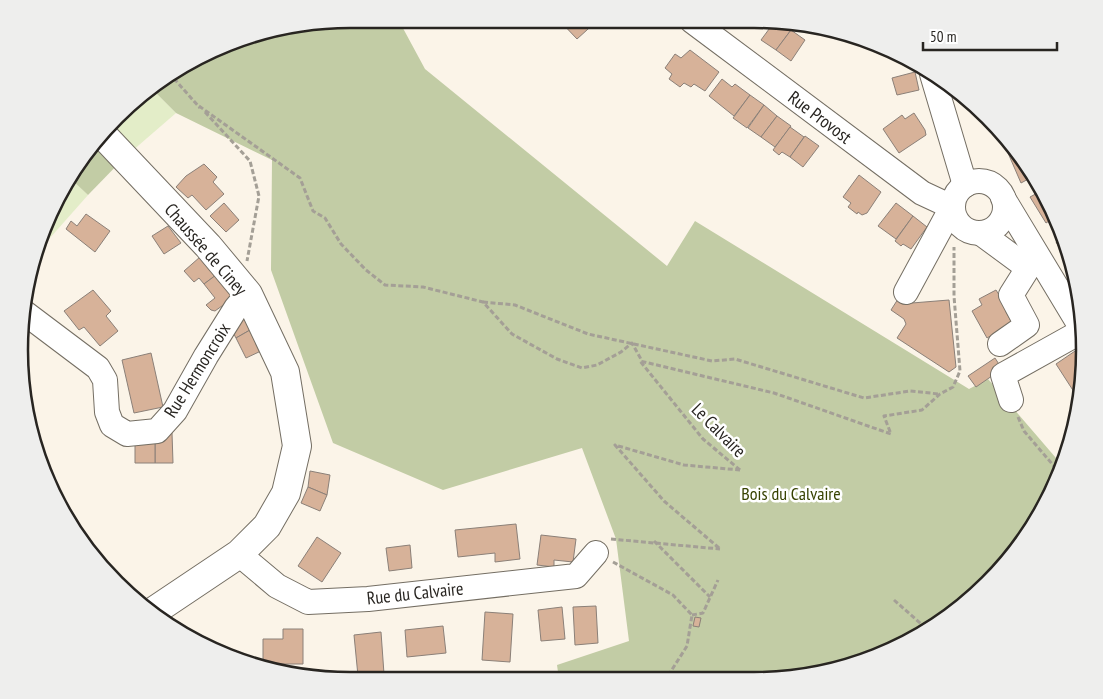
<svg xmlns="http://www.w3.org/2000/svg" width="1103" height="699" viewBox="0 0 1103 699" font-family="'PT Sans Narrow',sans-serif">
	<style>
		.green { fill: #e3edc8 }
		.forest { fill: #c2cca5 }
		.building { fill: #d7b299; stroke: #8b8078 }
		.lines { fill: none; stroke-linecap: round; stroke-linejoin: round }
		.minor-casing { stroke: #746e63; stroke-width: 26 }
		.major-casing { stroke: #746e63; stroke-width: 30 }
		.path { stroke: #a49f96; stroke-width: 3; stroke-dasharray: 5 2.5; stroke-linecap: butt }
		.minor { stroke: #fff; stroke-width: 24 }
		.major { stroke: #fff; stroke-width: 28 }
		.labels { text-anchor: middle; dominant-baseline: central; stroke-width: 5; stroke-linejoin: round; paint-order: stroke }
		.street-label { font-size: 18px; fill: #282521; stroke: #fff }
		.park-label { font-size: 18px; fill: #374200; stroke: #fff }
		.rim { fill: none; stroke: #282521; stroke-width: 2.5 }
	</style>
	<rect width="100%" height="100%" fill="#fbf4e8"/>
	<g class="green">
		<path d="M151,88l25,25 -52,45 -22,-24z"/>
		<path d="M71,179l17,16 -54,61 2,-13z"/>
	</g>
	<g class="forest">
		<path d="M350,19h48l27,50 242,197 28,-45 274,168 19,-10 74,86 -12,31 -34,55 -45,47 -52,38 -80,33 -64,11 -216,-1 -2,-14 72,-24 -13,-102 -34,-91 -139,42 -110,-47 -62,-173 1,-110 -96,-47 -25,-25 15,-13 77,-39z"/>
		<path d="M102,134l22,24 -36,37 -17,-16 16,-31z"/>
	</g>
	<g class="building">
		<path d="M559,20h39l-21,19z"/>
		<path d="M740,21h14l-5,7z"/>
		<path d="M775,21h4l12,9 -15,20 -15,-10z"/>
		<path d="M791,30l14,10 -14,21 -15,-11z"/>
		<path d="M690,50l29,22 -14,19 -11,-7 -3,3 -7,-4 -4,4 -11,-8 3,-5 -7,-6 10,-14 6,4z"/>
		<path d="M915,72l4,18 -22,5 -5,-17z"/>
		<path d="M722,79l10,8 3,-3 15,11 -16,21 -25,-20z"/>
		<path d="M750,95l14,10 -17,23 -14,-10z"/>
		<path d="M764,105l13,11 -16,21 -13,-9z"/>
		<path d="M914,113l11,17 1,5 -27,18 -16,-24 19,-14 3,4z"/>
		<path d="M777,116l14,10 -16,21 -14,-10z"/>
		<path d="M790,127l14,10 -14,20 -8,-5 -3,3 -6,-5z"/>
		<path d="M805,136l14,10 -16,21 -13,-10z"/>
		<path d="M1015,149l19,27 -13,7 -13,-30z"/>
		<path d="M204,164l13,13 -4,5 11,12 -18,16 -14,-15 -4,3 -12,-11 10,-11z"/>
		<path d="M859,175l22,17 -14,21 -5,2 -4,-3 -1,2 -9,-7 3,-4 -8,-6z"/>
		<path d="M1043,190l12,27 -9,6 -16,-26z"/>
		<path d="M224,203l15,17 -13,12 -16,-16z"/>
		<path d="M896,203l17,13 -17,23 -18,-13z"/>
		<path d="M86,214l24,17 -15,21 -29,-23 5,-8 6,5z"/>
		<path d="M913,216l14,11 -16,22 -8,-5 -2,2 -6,-5z"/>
		<path d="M168,226l13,17 -17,11 -12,-18z"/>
		<path d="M1064,237l7,23 -4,1 -11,-19z"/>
		<path d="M200,257l16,18 -12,9 -5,-6 -5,4 -10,-11z"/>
		<path d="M216,275l17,23 -18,13 -4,-1 -5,-5 9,-7 -11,-14z"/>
		<path d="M93,290l18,21 -5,5 12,15 -18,15 -16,-19 -5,3 -15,-19z"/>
		<path d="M996,290l12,19 -2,3 6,11 -25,15 -15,-27 10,-6 -3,-6z"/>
		<path d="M898,299l14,4 37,-3 7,67 -7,5 -52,-34 9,-14 -2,-5 -13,-9z"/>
		<path d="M243,315l7,15 -14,8 -6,-11z"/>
		<path d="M250,330l11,21 -15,7 -10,-20z"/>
		<path d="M1078,349l5,7 1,15 -4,21 -4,3 -20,-31z"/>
		<path d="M151,353l12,54 -29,6 -12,-53z"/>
		<path d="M995,358l7,11 -26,18 -8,-11z"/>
		<path d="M172,433l1,30h-18v-22h8z"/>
		<path d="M135,440l20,1v22h-20z"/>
		<path d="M310,471l20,4 -3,20 -19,-8z"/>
		<path d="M308,487l19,8 -7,16 -19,-8z"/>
		<path d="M516,524l4,35 -25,3v-9l-37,4 -3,-27z"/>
		<path d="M541,535l35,4 -3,23 -19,-2v7l-17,-2z"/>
		<path d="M317,537l24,16 -19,29 -24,-16z"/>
		<path d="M410,545l2,23 -23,3 -3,-23z"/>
		<path d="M596,606l2,37 -23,2 -2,-38z"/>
		<path d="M562,607l3,32 -24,2 -3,-31z"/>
		<path d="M485,612l28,2 -3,48 -28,-2z"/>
		<path d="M695,617l6,1 -2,9 -6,-1z"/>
		<path d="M443,626l3,27 -39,4 -2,-27z"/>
		<path d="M283,629h20v35h-40v-25h20z"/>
		<path d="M381,632l3,42 -26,2 -4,-41z"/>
	</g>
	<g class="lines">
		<g class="minor-casing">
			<g id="minor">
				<path d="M692,21l230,172 30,14"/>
				<path d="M932,74l33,111"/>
				<circle cx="979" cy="207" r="26"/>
				<path d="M1003,198l79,131"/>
				<path d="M982,234l46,34 12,-7"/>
				<path d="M906,292l46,-85"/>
				<path d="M25,313l73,55 7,12 2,32 5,13 15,9 30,-3 18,-20 31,-55 30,-48 12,-14"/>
				<path d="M1000,344l27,-19 -16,-30 17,-27"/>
				<path d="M1011,400l-8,-25 79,-44"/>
				<path d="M239,554l38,32 31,16 60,-3 208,-23 20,-23"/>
			</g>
		</g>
		<g class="major-casing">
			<path id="major" d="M102,134l106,112 40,48 37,78 12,74 -11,47 -19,33 -28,28 -88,59"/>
		</g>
		<g class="path">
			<path d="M169,73l31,35"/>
			<path d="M199,106l101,72 13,33 12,7 16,26 25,26 19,15 38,2 60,15 29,32 45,25 25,9 15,-3 24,-13 11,-9 10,18"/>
			<path d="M205,112l45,49 9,35 -12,65"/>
			<path d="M483,302l32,3 73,29 124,27 23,-2 129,39 46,-7 29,3"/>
			<path d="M1018,417l6,14 35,41"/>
			<path d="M740,470l-37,-31 -63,-78 134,32 117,41 -7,-18 38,-6 18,-16 13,-7 7,-16 -6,-75v-49"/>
			<path d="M611,539l109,10"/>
			<path d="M654,541l56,56"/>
			<path d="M719,548l-55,-47 -49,-56 69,20 56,5"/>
			<path d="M613,562l60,33 19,20 -5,31 -21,33"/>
			<path d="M894,600l34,30"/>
			<path d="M692,615l11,-2 15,-33"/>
		</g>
		<use href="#minor" class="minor"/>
		<use href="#major" class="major"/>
	</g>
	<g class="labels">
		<g class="street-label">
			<text transform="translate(820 117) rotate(37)">Rue Provost</text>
			<text transform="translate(206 249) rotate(49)">Chaussée de Ciney</text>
			<text transform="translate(197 370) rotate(-58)">Rue Hermoncroix</text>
			<text transform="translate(719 430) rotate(45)">Le Calvaire</text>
			<text transform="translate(415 593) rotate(-6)">Rue du Calvaire</text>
		</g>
		<g class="park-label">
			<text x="791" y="493">Bois du Calvaire</text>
		</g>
	</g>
	<path d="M0 0H1103V699H0ZM350 28H754A322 322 0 0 1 1076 350V350A322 322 0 0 1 754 672H350A322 322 0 0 1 28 350V350A322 322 0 0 1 350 28Z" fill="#eeeeed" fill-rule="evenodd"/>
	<path class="rim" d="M350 28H754A322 322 0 0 1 1076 350V350A322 322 0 0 1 754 672H350A322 322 0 0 1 28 350V350A322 322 0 0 1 350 28Z"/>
	<path d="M923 42v8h134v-8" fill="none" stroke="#282521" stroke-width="2.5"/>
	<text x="930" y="42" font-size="15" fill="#282521" stroke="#ffffff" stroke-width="4" paint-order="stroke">50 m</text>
</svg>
